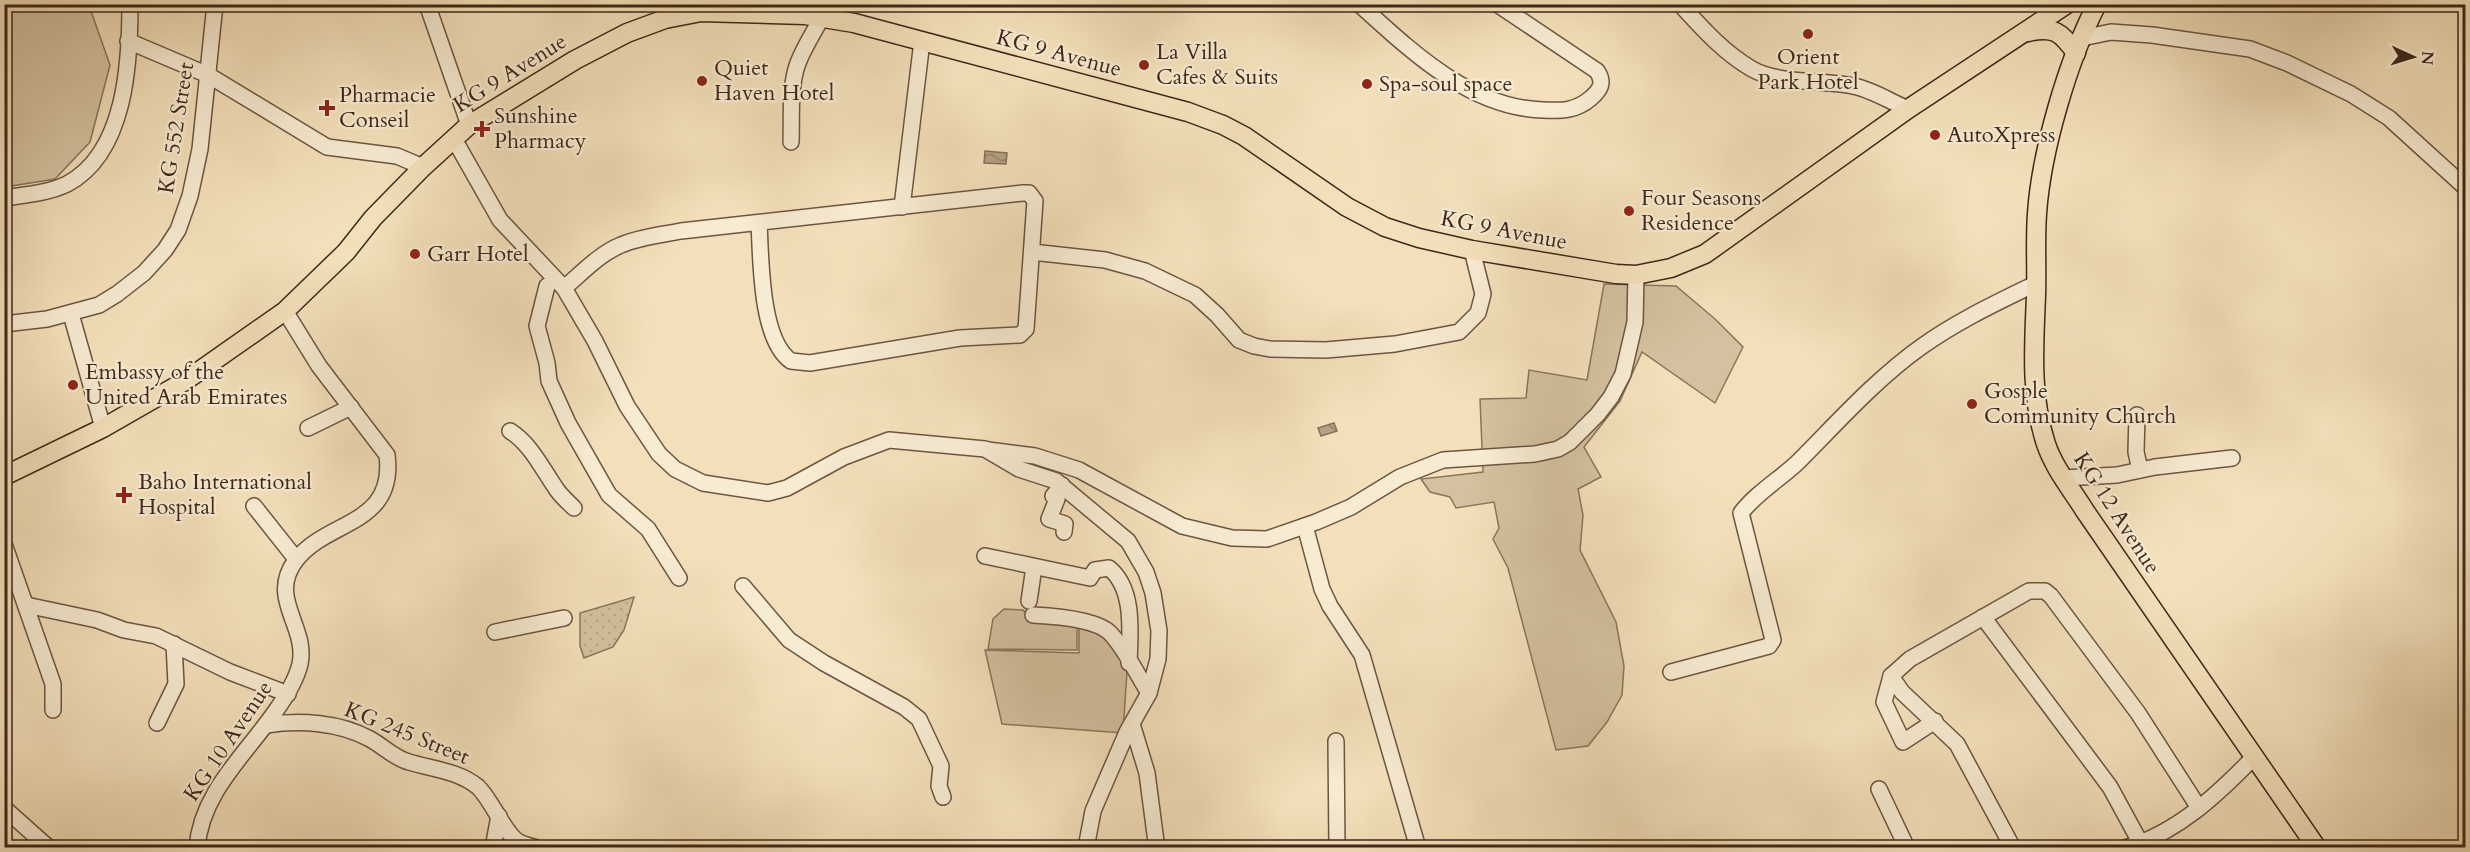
<svg xmlns="http://www.w3.org/2000/svg" width="2470" height="852" viewBox="0 0 2470 852" font-family="Cardo,serif">
	<style>
		.grass { fill: #d4c19f; stroke: #8a745c; stroke-width: 1.5 }
		.park { fill: url(#park-dots); stroke: #8a745c; stroke-width: 1.5 }
		.water { fill: url(#water-waves); stroke: #86705a; stroke-width: 1.5 }
		.lines { fill: none; stroke-linecap: round; stroke-linejoin: round }
		.minor-casing { stroke: #6c5542; stroke-width: 18 }
		.major-casing { stroke: #3f271a; stroke-width: 21 }
		.minor { stroke: #f7ebd2; stroke-width: 15 }
		.major { stroke: #f3e0ba; stroke-width: 18 }
		.poi-dot { fill: #8f2418; stroke: #f7ebd2; stroke-width: 2 }
		.labels { text-anchor: middle; dominant-baseline: central; stroke-width: 4.5; stroke-linejoin: round; paint-order: stroke }
		.poi-label { font-size: 22px; fill: #3f271a; stroke: #f7ebd2; text-anchor: start }
		.street-label { font-size: 22px; fill: #3f271a; stroke: #f7ebd2 }
	</style>
	<defs>
		<pattern id="park-dots" width="8" height="8" patternUnits="userSpaceOnUse" patternTransform="scale(1.5)"><rect width="8" height="8" fill="#d4c19f"/><path d="M2 2h.1M6 6h.1" fill="none" stroke="#b7a688" stroke-width="1.8" stroke-linecap="round"/></pattern>
		<pattern id="water-waves" width="16" height="10" patternUnits="userSpaceOnUse" patternTransform="scale(1.5)"><rect width="16" height="10" fill="#b6a184"/><path d="M0 5q4-4 8 0t8 0" fill="none" stroke="#95836b"/></pattern>
	</defs>
	<rect width="100%" height="100%" fill="#f3e0ba"/>
	<filter id="stains"><feTurbulence type="fractalNoise" baseFrequency=".00333" numOctaves="4"/><feColorMatrix values="0 0 0 0 .2 0 0 0 0 .09 0 0 0 0 .02 0 0 0 .5 -.17"/></filter>
	<radialGradient id="worn" r=".72"><stop offset=".6" stop-color="#630" stop-opacity="0"/><stop offset="1" stop-color="#630" stop-opacity=".3"/></radialGradient>
	<g class="grass">
		<path d="M5,4l80,1 6,6 19,54 -20,77 -35,37 -50,8z"/>
		<path d="M1604,284l72,2 39,33 28,28 -28,56 -73,-51 -22,49 -36,46 17,30 -23,12 5,26 -3,35 36,72 8,44 -2,29 -15,27 -19,24 -32,4 -48,-182 -15,-29 6,-11 -5,-26 -38,6 -6,-11 -20,-5 -9,-13 62,-7 -3,-73 46,-1 3,-28 58,10z"/>
		<path d="M1004,609l19,1 8,9 46,5v26l-89,-1 5,-30z"/>
		<path d="M1079,628l29,8 19,35 -4,62 -121,-9 -17,-74 94,3z"/>
	</g>
	<path class="park" d="M634,597l-10,33 -11,17 -29,11 -4,-12v-33z"/>
	<g class="water">
		<path d="M985,151l22,2 -1,11 -22,-1z"/>
		<path d="M1334,423l3,8 -16,5 -3,-8z"/>
	</g>
	<g class="lines">
		<g class="minor-casing">
			<g id="minor">
				<path d="M427,4l42,121"/>
				<path d="M1359,4c52,47 111,104 184,106 19,1 33,1 48,-12 9,-8 14,-15 6,-27l-100,-67"/>
				<path d="M1680,4c22,24 44,49 72,65 26,15 72,11 101,17 18,3 38,16 55,23"/>
				<path d="M2082,38l29,-6 41,3 98,14 37,14 64,31 38,24 77,70"/>
				<path d="M128,41l80,34 119,72 70,9 26,11"/>
				<path d="M454,139l46,81 64,68 31,53 32,65 32,48 16,15 28,14 65,10 19,-5 57,-31 45,-17 96,9 34,20 37,12 72,60 18,31 7,21 6,38 -1,28 -9,34 -22,39 -34,79 -7,37"/>
				<path d="M791,142c1,-25 -2,-55 7,-79 6,-16 16,-31 24,-46"/>
				<path d="M4,198c20,-3 45,-5 63,-14 59,-31 63,-122 63,-180"/>
				<path d="M902,207l20,-166"/>
				<path d="M1032,252l73,8 40,11 50,24 22,20 22,25 15,6 16,3 56,1 69,-6 64,-12 19,-19 5,-19 -11,-44"/>
				<path d="M547,286l-10,40 10,37 2,18 19,42 41,72 39,34 31,49"/>
				<path d="M564,288c18,-15 35,-34 57,-43 18,-8 40,-10 60,-14l342,-38h6l6,8 -9,128 -6,6 -60,3 -150,25 -19,-2c-31,-21 -30,-103 -32,-138"/>
				<path d="M71,314l32,114"/>
				<path d="M4,324l43,-5 52,-14 18,-11 27,-21 21,-23 13,-20 12,-34 10,-47 15,-145"/>
				<path d="M2137,415l-1,37 4,18"/>
				<path d="M308,428l43,-21"/>
				<path d="M510,431c21,13 33,39 47,59 5,7 11,12 17,18"/>
				<path d="M988,450l47,6 44,14 103,56 50,12 35,1 49,-17 35,-15 49,-30 43,-17 92,-6 23,-5 12,-7 28,-28 13,-17 12,-23 12,-52 1,-47"/>
				<path d="M2064,478l53,-3 38,-8 77,-9"/>
				<path d="M1062,485l-9,11 4,3 -8,20 16,5 -1,8"/>
				<path d="M254,506l42,53"/>
				<path d="M1305,526l17,63 8,17 32,49 56,193"/>
				<path d="M4,544l49,140v26"/>
				<path d="M985,556l105,22 5,-8 14,-2c26,21 21,65 20,95"/>
				<path d="M743,586l46,54 35,23 80,44 15,12 22,47 -2,20 4,11"/>
				<path d="M1029,601l5,-34"/>
				<path d="M26,605l71,15 27,10 32,6 74,36 58,22"/>
				<path d="M1033,615c20,1 63,4 77,18 14,14 28,43 39,60"/>
				<path d="M1983,617l127,170 30,55"/>
				<path d="M495,632l69,-14"/>
				<path d="M1671,672l98,-26 4,-6 -32,-127c15,-20 38,-33 57,-51 39,-39 78,-83 123,-115 36,-26 77,-45 116,-64"/>
				<path d="M1891,676l11,16 55,52 56,104"/>
				<path d="M1935,721l-32,21 -19,-40 7,-26 19,-17 119,-68h16l6,5 87,117 61,95"/>
				<path d="M157,723l19,-39 -2,-40"/>
				<path d="M1132,724l15,49 9,69 3,6"/>
				<path d="M266,725c34,-5 73,-3 104,14 13,7 24,19 39,23 23,7 50,9 69,25 14,13 27,48 41,55 5,3 12,4 18,6"/>
				<path d="M1336,741l1,107"/>
				<path d="M1879,789l28,59"/>
				<path d="M4,808l45,40"/>
				<path d="M197,848c4,-55 48,-93 78,-136 10,-14 21,-31 25,-48 8,-38 -33,-66 -4,-104 32,-41 100,-34 91,-105l-68,-89 -34,-55"/>
				<path d="M493,848l6,-32"/>
				<path d="M2125,848c52,-15 92,-53 129,-91"/>
			</g>
		</g>
		<g class="major-casing">
			<g id="major">
				<path d="M2097,4c-29,56 -56,148 -60,210 -2,27 0,54 -1,82 -2,50 -6,100 10,148 8,24 26,46 39,67l232,337"/>
				<path d="M2028,32c26,-6 33,0 48,21"/>
				<path d="M4,476l99,-48 82,-47 100,-70 61,-59 27,-34 50,-51 46,-42 106,-65 52,-27 38,-14 36,-7 104,3 49,8 334,89 35,13 21,11 103,71 38,20 34,11 53,12 144,24 20,1 35,-7 34,-14 203,-145 159,-105"/>
			</g>
		</g>
		<use href="#minor" class="minor"/>
		<use href="#major" class="major"/>
	</g>
	<g class="poi-dot">
		<circle cx="1808" cy="34" r="6"/>
		<circle cx="1144" cy="65" r="6"/>
		<circle cx="702" cy="81" r="6"/>
		<circle cx="1367" cy="84" r="6"/>
		<path d="M324 99h6v6h6v6h-6v6h-6v-6h-6v-6h6z"/>
		<path d="M479 120h6v6h6v6h-6v6h-6v-6h-6v-6h6z"/>
		<circle cx="1935" cy="135" r="6"/>
		<circle cx="1629" cy="211" r="6"/>
		<circle cx="415" cy="254" r="6"/>
		<circle cx="73" cy="385" r="6"/>
		<circle cx="1972" cy="404" r="6"/>
		<path d="M121 486h6v6h6v6h-6v6h-6v-6h-6v-6h6z"/>
	</g>
	<g class="labels">
		<g class="poi-label">
			<text x="1156" y="52">La Villa<tspan x="1156" dy="25">Cafes &amp; Suits</tspan></text>
			<text x="1808" y="57" text-anchor="middle">Orient<tspan x="1808" dy="25">Park Hotel</tspan></text>
			<text x="714" y="68">Quiet<tspan x="714" dy="25">Haven Hotel</tspan></text>
			<text x="1379" y="84">Spa-soul space</text>
			<text x="339" y="95">Pharmacie<tspan x="339" dy="25">Conseil</tspan></text>
			<text x="494" y="116">Sunshine<tspan x="494" dy="25">Pharmacy</tspan></text>
			<text x="1947" y="135">AutoXpress</text>
			<text x="1641" y="198">Four Seasons<tspan x="1641" dy="25">Residence</tspan></text>
			<text x="427" y="254">Garr Hotel</text>
			<text x="85" y="372">Embassy of the<tspan x="85" dy="25">United Arab Emirates</tspan></text>
			<text x="1984" y="391">Gosple<tspan x="1984" dy="25">Community Church</tspan></text>
			<text x="138" y="482">Baho International<tspan x="138" dy="25">Hospital</tspan></text>
		</g>
		<g class="street-label">
			<text transform="translate(1059 53) rotate(15)">KG 9 Avenue</text>
			<text transform="translate(510 73) rotate(-32)">KG 9 Avenue</text>
			<text transform="translate(176 128) rotate(-81)">KG 552 Street</text>
			<text transform="translate(1504 230) rotate(11)">KG 9 Avenue</text>
			<text transform="translate(2117 513) rotate(57)">KG 12 Avenue</text>
			<text transform="translate(407 733) rotate(22)">KG 245 Street</text>
			<text transform="translate(228 741) rotate(-56)">KG 10 Avenue</text>
		</g>
	</g>
	<rect width="2470" height="852" fill="none" stroke="#f3e0ba" stroke-width="24"/>
	<rect x="6" y="6" width="2458" height="840" fill="none" stroke="#3f271a" stroke-width="3"/>
	<rect x="12" y="12" width="2446" height="828" fill="none" stroke="#3f271a" stroke-width="1.5"/>
	<g transform="translate(2413 57) rotate(94)" stroke="#f7ebd2" stroke-width="4.5" paint-order="stroke">
	<path d="M0-4.5L10 22L0 15L-10 22Z" fill="#3f271a"/>
	<text y="-9" font-size="16" font-weight="bold" text-anchor="middle" fill="#3f271a">N</text>
	</g>
	<rect width="100%" height="100%" filter="url(#stains)"/>
	<rect width="100%" height="100%" fill="url(#worn)"/>
</svg>
